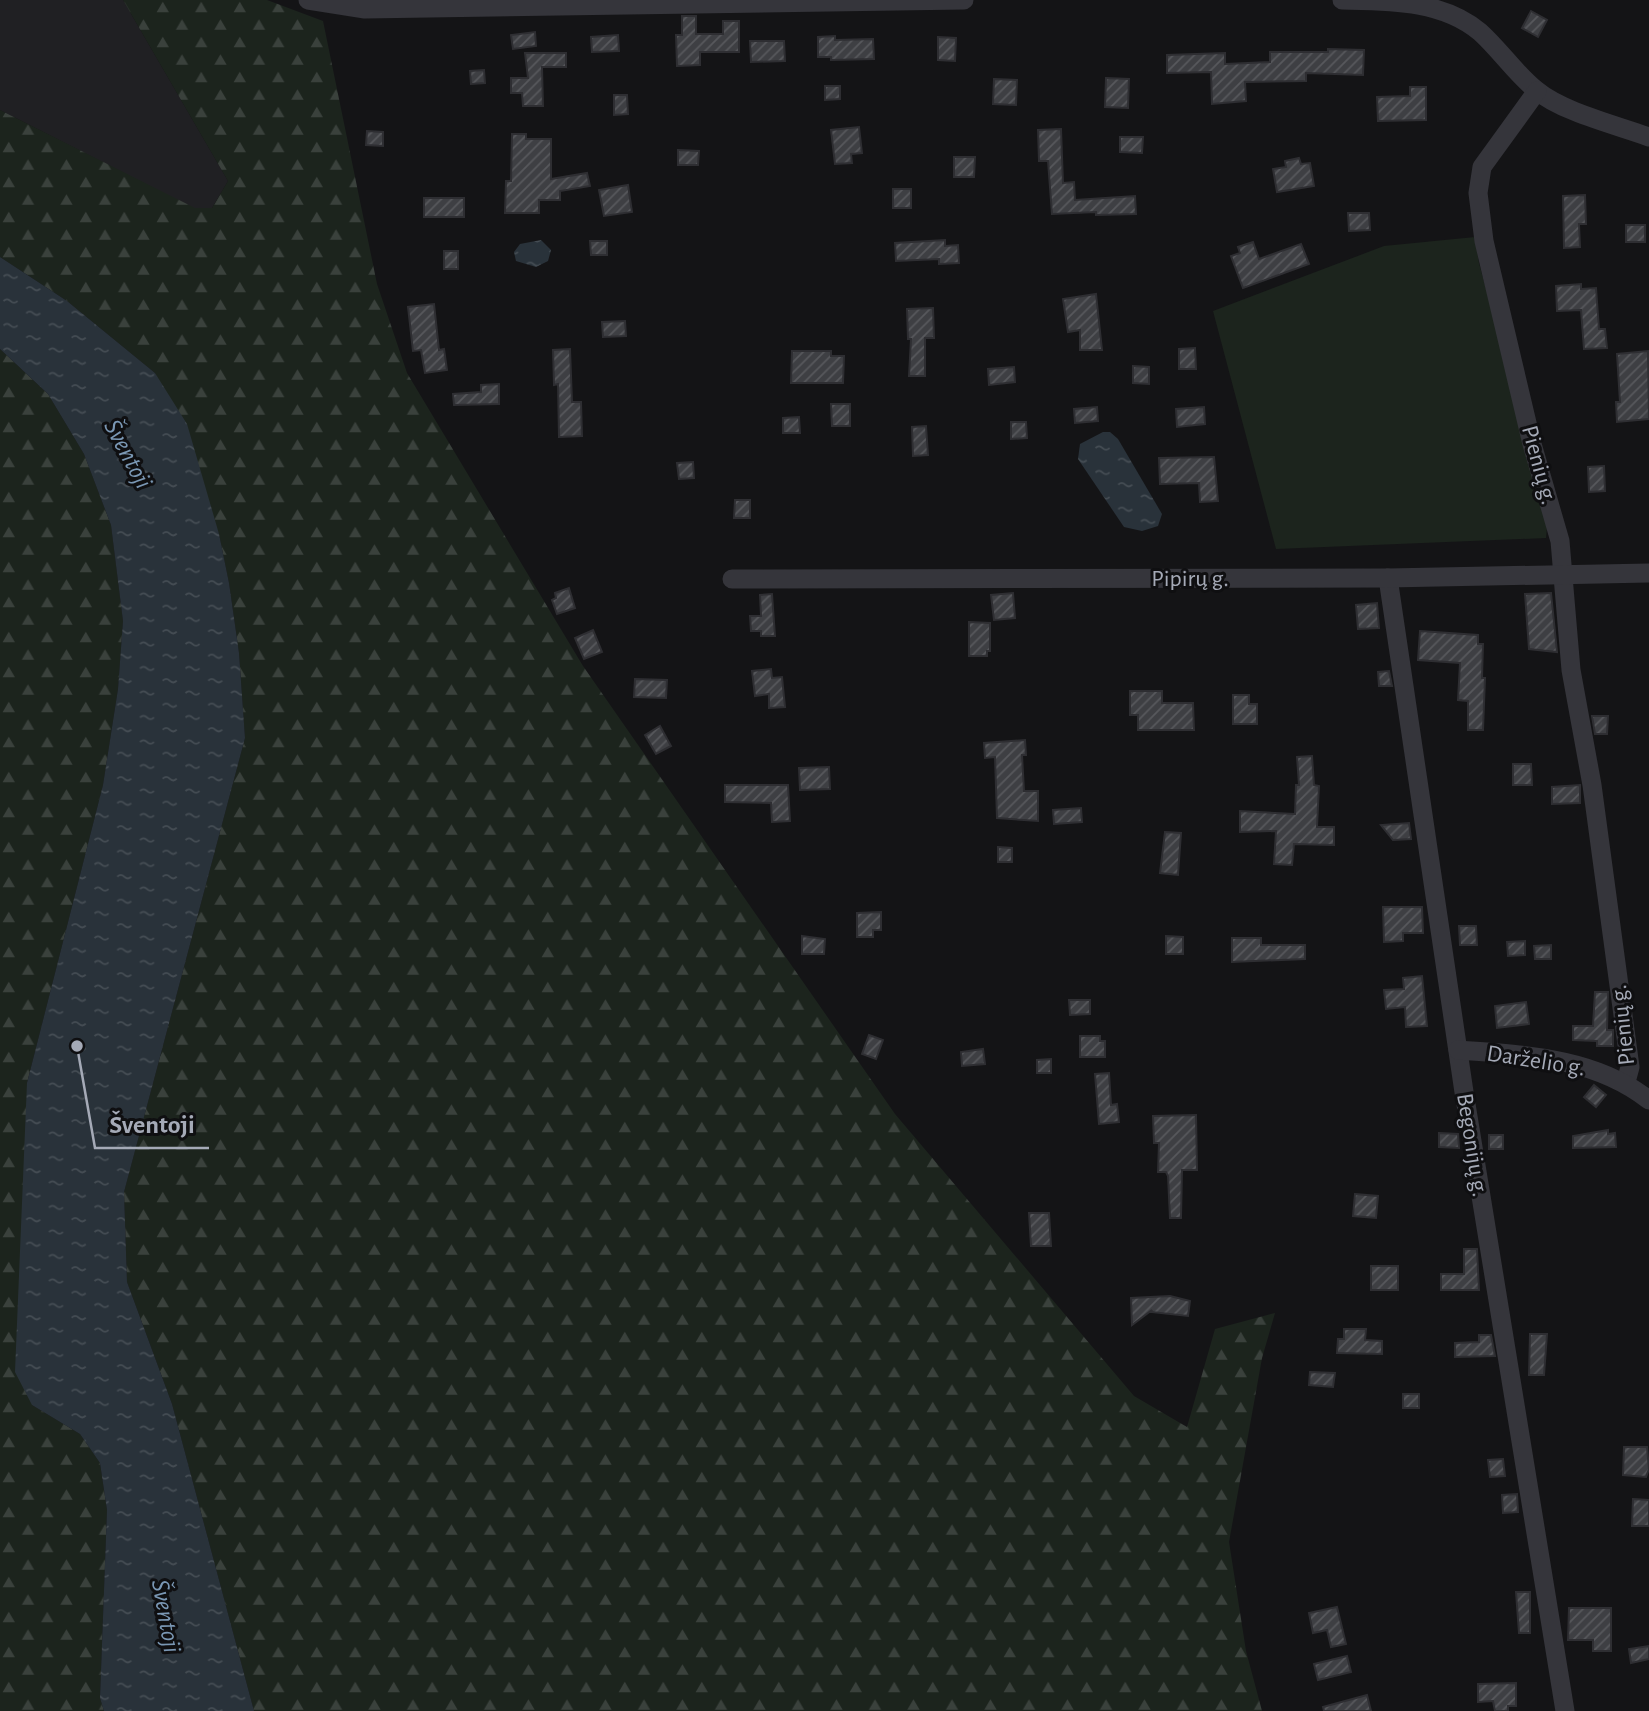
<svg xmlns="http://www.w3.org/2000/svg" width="1649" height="1711" viewBox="0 0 1649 1711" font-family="'Alegreya Sans',sans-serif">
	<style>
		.built { fill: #202023 }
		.grass { fill: #1c241d }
		.forest { fill: url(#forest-firs) }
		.water { fill: url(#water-ripples) }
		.building { fill: url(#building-hatch); stroke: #2e2e32; stroke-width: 2 }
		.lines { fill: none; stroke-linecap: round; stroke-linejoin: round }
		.street { stroke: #35353b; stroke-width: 19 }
		.labels { text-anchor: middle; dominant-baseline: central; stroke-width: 6; stroke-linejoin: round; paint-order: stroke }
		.street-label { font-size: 24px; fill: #a5aab7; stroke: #0f0f11 }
		.water-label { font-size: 26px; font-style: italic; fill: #7a97b4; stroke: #0f0f11 }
		.leader { fill: none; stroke: #a5aab7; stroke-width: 2.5 }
		.callout-dot { fill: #a5aab7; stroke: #0f0f11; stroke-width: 2.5 }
		.callout-label { font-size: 26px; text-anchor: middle; font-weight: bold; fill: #a5aab7; stroke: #0f0f11; stroke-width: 6; stroke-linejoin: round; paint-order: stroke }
	</style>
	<defs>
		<pattern id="forest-firs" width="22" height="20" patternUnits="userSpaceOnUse" patternTransform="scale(1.75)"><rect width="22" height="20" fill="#1c241d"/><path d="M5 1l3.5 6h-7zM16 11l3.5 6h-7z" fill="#3a413c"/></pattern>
		<pattern id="water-ripples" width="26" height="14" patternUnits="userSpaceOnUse" patternTransform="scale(1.75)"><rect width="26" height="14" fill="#29323a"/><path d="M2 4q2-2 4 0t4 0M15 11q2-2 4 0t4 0" fill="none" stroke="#454d54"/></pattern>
		<pattern id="building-hatch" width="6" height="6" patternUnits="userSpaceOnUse" patternTransform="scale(1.75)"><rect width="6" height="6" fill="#3e3f43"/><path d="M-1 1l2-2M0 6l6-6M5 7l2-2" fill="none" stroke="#57585c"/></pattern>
	</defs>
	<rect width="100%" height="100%" fill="#141416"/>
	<path class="built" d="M0,0h123l105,181 -16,27 -17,1 -195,-99z"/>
	<path class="grass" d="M1475,237l4,26 69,254 -2,21 -270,11 -63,-238 171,-65z"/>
	<g class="forest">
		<path d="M123,0h144l56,21 54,263 30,89 176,293 312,448 239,282 53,31 28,-98 60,-16 -13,45 -33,184 17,109 16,60h-1008l-82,-307 -45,-122 -3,-90 121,-454 -6,-85 -10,-70 -10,-49 -64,-161 -88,-72 -67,-44v-147l195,98h17l16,-27z"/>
		<path d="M0,349l48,45 36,60 27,71 12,96 -5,68 -15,96 -76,298 5,322 48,29 20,29 7,47 -7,188 4,13h-104z"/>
	</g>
	<g class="water">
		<path d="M541,240l10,10 -3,11 -12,6 -20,-6 -2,-9 6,-8z"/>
		<path d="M0,257l67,44 88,72 32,51 32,110 10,49 10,70 6,85 -121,454 3,90 45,122 82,307h-150l-4,-13 7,-188 -7,-47 -20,-29 -48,-29 -17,-33 12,-289 76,-298 15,-96 5,-68 -12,-96 -27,-71 -36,-60 -48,-45z"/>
		<path d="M1103,432h7l8,7 44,75 -4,12 -16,5 -18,-4 -46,-68 2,-15z"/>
	</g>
	<g class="building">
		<path d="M1531,11l16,9 -9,17 -16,-9z"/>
		<path d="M682,16h14v18h27v-13h16v31h-39v13l-23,1 -1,-31h6z"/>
		<path d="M535,32l1,14 -23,3 -2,-14z"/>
		<path d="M618,35l1,16 -27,1 -1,-15z"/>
		<path d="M835,36v4l38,-1 1,20 -43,1v-3h-13v-20z"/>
		<path d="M938,37l18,1 -1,23 -17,-1z"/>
		<path d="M750,41h34l1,20 -34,1z"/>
		<path d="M1328,49l36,1 -1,25 -57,-2v8l-61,1 1,19 -34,3 -1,-32 -44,1v-18l58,-2v11l45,-2v-10h58z"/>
		<path d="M525,53h41v14h-24l1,39h-20l-1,-13h-11v-15h17z"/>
		<path d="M484,70l1,13 -14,1 -1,-13z"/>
		<path d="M1106,78l23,1 -1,29 -23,-1z"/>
		<path d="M994,79l23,1 -1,25 -23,-1z"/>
		<path d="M825,86h15v13l-15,1z"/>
		<path d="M1410,87h16v33l-48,1 -1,-24 33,-1z"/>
		<path d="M614,95h13l1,19 -14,1z"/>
		<path d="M859,127l3,26 -11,1 1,9 -17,1 -4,-34z"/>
		<path d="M1061,129l2,54 11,-1 1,18 60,-4 1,18 -40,1v-3l-44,2 -4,-53h-9l-1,-31z"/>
		<path d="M367,131l16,1v14l-17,-1z"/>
		<path d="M512,134h14v5h25v40l36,-6 3,13 -30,5v9h-21v13h-34l1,-32h5z"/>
		<path d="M1120,137h23l-1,16 -22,-1z"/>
		<path d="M678,150l21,1 -1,14h-20z"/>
		<path d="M954,157h21l-1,20h-20z"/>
		<path d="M1299,158l2,6 9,-1 4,23 -37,6 -4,-23 13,-2 -1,-6z"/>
		<path d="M628,185l4,27 -28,4 -5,-26z"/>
		<rect x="893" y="189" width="18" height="19"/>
		<path d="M1585,195l1,29h-7l1,23 -16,1 -1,-52z"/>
		<rect x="424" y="198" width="40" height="19"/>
		<path d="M1348,213h21l1,17 -21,1z"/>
		<rect x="1626" y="225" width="19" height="17"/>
		<path d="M945,240v6l13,-1 1,18 -20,1v-5l-43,2 -1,-18z"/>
		<path d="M590,241h17v14h-16z"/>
		<path d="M1253,242l6,17 42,-15 8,20 -66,24 -12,-32 9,-3 -2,-6z"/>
		<rect x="444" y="251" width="14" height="18"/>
		<path d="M1581,284v5l15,-1 3,41h6l2,19 -23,1 -3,-39 -24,1 -1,-25z"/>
		<path d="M1096,294l6,56h-22v-20l-12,2 -5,-33z"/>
		<path d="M434,304l5,46 5,-1 3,21 -22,3 -4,-23 -8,1 -5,-44z"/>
		<path d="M933,308l1,30h-9v38h-16l2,-37h-3l-1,-30z"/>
		<path d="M625,321l1,15 -23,1 -1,-15z"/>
		<path d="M1195,348l1,21h-17v-20z"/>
		<path d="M570,349l2,53h9l1,34 -23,1 -1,-53 -4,1 -1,-35z"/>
		<path d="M792,351h39v5h13l-1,27h-52z"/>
		<path d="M1648,351l1,68 -32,3 -1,-20h4l-3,-48z"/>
		<path d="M1133,366l16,1v17l-16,-1z"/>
		<path d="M1014,367l1,15 -26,3 -1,-16z"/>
		<path d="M499,384v20l-45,1 -1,-11 28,-2v-7z"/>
		<path d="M831,404h19v22h-18z"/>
		<path d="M1097,407l1,14 -23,2 -1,-14z"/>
		<path d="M1204,407l1,17 -28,3 -1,-18z"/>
		<path d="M799,417l1,16h-17v-15z"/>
		<path d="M1011,422h15l1,16 -16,1z"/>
		<path d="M926,426l2,29 -15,1 -1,-29z"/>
		<path d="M1214,457l4,44 -18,1 -1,-19 -39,1 -1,-26z"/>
		<path d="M693,462l1,16 -15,1 -2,-16z"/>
		<path d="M1604,466l1,25 -16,1 -1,-25z"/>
		<path d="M735,500h15v18h-16z"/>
		<path d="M569,588l6,20 -18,6 -5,-14 4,-2 -1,-5z"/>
		<path d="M1013,593l2,25 -21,2 -3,-25z"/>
		<path d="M1551,593l6,59 -28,-3 -4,-55z"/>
		<path d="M772,594l3,42h-14v-5h-10l-1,-15h11l-1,-21z"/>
		<path d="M1377,603l2,25 -21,1 -2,-24z"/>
		<path d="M969,622l21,1v28h-3v5h-18z"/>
		<path d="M593,630l9,22 -18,7 -9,-21z"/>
		<path d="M1420,631l58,4v9h5l-1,34h3l-2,52h-15v-29l-10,-1 2,-37 -42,-3z"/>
		<path d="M771,669l1,9 10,-1 3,30 -16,1v-14l-14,2 -3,-25z"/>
		<path d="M1389,671l3,15h-13l-1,-14z"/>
		<path d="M635,679l32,1 -1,18 -32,-1z"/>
		<path d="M1130,691h32v12h31l1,27h-56v-15h-8z"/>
		<path d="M1233,695h16v9h8v20h-24z"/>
		<path d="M1592,716h16l-1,18h-12z"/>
		<path d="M660,726l11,20 -15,8 -11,-19z"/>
		<path d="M1025,740l1,15h-4l2,36h14v30l-41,-3 -2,-61 -10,1 -1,-15z"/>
		<path d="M1312,756l2,29 5,1 -2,41h17v18l-40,-1 -2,21 -18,-1 2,-33 -36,1v-21l55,3 1,-29h3l-2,-28z"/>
		<path d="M1513,764h18l1,21h-19z"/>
		<path d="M829,767l1,22 -30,1 -1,-22z"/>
		<path d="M725,785h63l2,36 -18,1 -1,-19 -46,-1z"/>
		<path d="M1580,785v18l-28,1v-17z"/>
		<path d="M1081,808l1,14 -28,2 -1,-14z"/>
		<path d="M1409,823l2,16 -18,1 -12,-15z"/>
		<path d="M1165,832l16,1 -3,42 -18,-2z"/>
		<path d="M998,847l14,1v14h-14z"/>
		<path d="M1383,907h39l1,26h-20v8l-19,1z"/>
		<path d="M881,912v18h-8v7h-16v-24z"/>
		<path d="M1459,926h17l1,19h-17z"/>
		<path d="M802,936l23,3 -1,15h-22z"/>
		<path d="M1166,936l17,1v17h-17z"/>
		<path d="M1232,938h29v7h44v14l-73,3z"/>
		<path d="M1525,941v14l-17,1 -1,-14z"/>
		<path d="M1551,945v14h-16l-1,-13z"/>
		<path d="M1422,976l5,50 -21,1 -1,-20 -19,2 -2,-19 20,-1 -1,-11z"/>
		<path d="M1595,992h13l-1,38h6v16h-16v-5l-24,-1v-14h20z"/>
		<path d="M1069,1000h21v14l-20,1z"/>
		<path d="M1526,1002l3,22 -32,4 -2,-22z"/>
		<path d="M869,1035l14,5 -7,19 -14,-5z"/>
		<path d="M1080,1036h20v5h5v16h-25z"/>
		<path d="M983,1049l2,15 -23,2 -1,-14z"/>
		<path d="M1051,1059v14h-14v-13z"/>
		<path d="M1109,1073l2,32 6,-1 2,18 -20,2 -4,-50z"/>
		<path d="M1594,1085l12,10 -10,12 -12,-10z"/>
		<path d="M1196,1115l1,55h-15l-1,48h-11l-2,-42 -2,-4h-8l1,-29h-5l-1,-27z"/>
		<path d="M1608,1130v4l7,-1 1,14 -43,1v-12z"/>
		<path d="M1439,1133l19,1 1,14 -20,-1z"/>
		<rect x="1489" y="1135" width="14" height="14"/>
		<path d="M1355,1194l23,2 -2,22 -23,-2z"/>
		<path d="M1029,1213h20l2,33h-20z"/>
		<path d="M1464,1249h13l2,41h-38v-16h23z"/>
		<rect x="1371" y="1266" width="27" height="24"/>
		<path d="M1170,1296l20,5 -2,15 -37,-4 1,-2 -20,15 -1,-27z"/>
		<path d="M1344,1329h22l-1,11 17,1v13l-45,-1 1,-14h6z"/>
		<path d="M1530,1334h17l-3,41h-15z"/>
		<path d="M1479,1335h12l4,21 -40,1v-14l24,-1z"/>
		<path d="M1310,1372l25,1 -2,14 -24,-2z"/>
		<rect x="1403" y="1394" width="16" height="14"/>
		<path d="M1624,1447h23l2,22 -3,8 -23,-2z"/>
		<path d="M1503,1459l2,17 -15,1 -2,-17z"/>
		<path d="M1517,1494l1,18 -15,1 -1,-18z"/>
		<path d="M1633,1499l16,1v26h-17z"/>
		<path d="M1516,1592h14v41h-11z"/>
		<path d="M1337,1607l9,37 -15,3 -4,-17 -14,3 -4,-20z"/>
		<path d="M1569,1608h42v43h-18v-11h-25z"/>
		<path d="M1649,1646v13l-18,4 -2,-14z"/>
		<path d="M1347,1656l4,16 -33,8 -4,-16z"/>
		<path d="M1516,1683v23h-8v5h-13l-2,-10 -15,1v-18z"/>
		<path d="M1367,1695l4,16h-47l-1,-4z"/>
	</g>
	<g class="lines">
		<g class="street">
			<path d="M308,0l57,9 599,-9"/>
			<path d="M1342,0c47,1 100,0 138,32 20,18 35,41 56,58 26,22 80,35 113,47"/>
			<path d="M1537,91l-55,76 -4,26 6,48 48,203 28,97 11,129 21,115 38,282 -4,15"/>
			<path d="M1388,578l76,514 101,619"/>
			<path d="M732,579l656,-1 261,-5"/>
			<path d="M1458,1050c67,5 136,7 191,50"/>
		</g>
	</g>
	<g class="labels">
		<g class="street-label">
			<text transform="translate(1539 465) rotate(75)">Pienių g.</text>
			<text x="1190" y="579">Pipirų g.</text>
			<text transform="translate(1623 1025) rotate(-96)">Pienių g.</text>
			<text transform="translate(1536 1061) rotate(9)">Darželio g.</text>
			<text transform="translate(1472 1145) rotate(81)">Begonijų g.</text>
		</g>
		<g class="water-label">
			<text transform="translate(128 454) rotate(62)">Šventoji</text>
			<text transform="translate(166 1616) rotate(80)">Šventoji</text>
		</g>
	</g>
	<path class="leader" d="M77 1046L95 1148H209"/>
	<circle class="callout-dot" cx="77" cy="1046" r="7"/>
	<g class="callout-label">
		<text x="152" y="1133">Šventoji</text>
	</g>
</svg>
